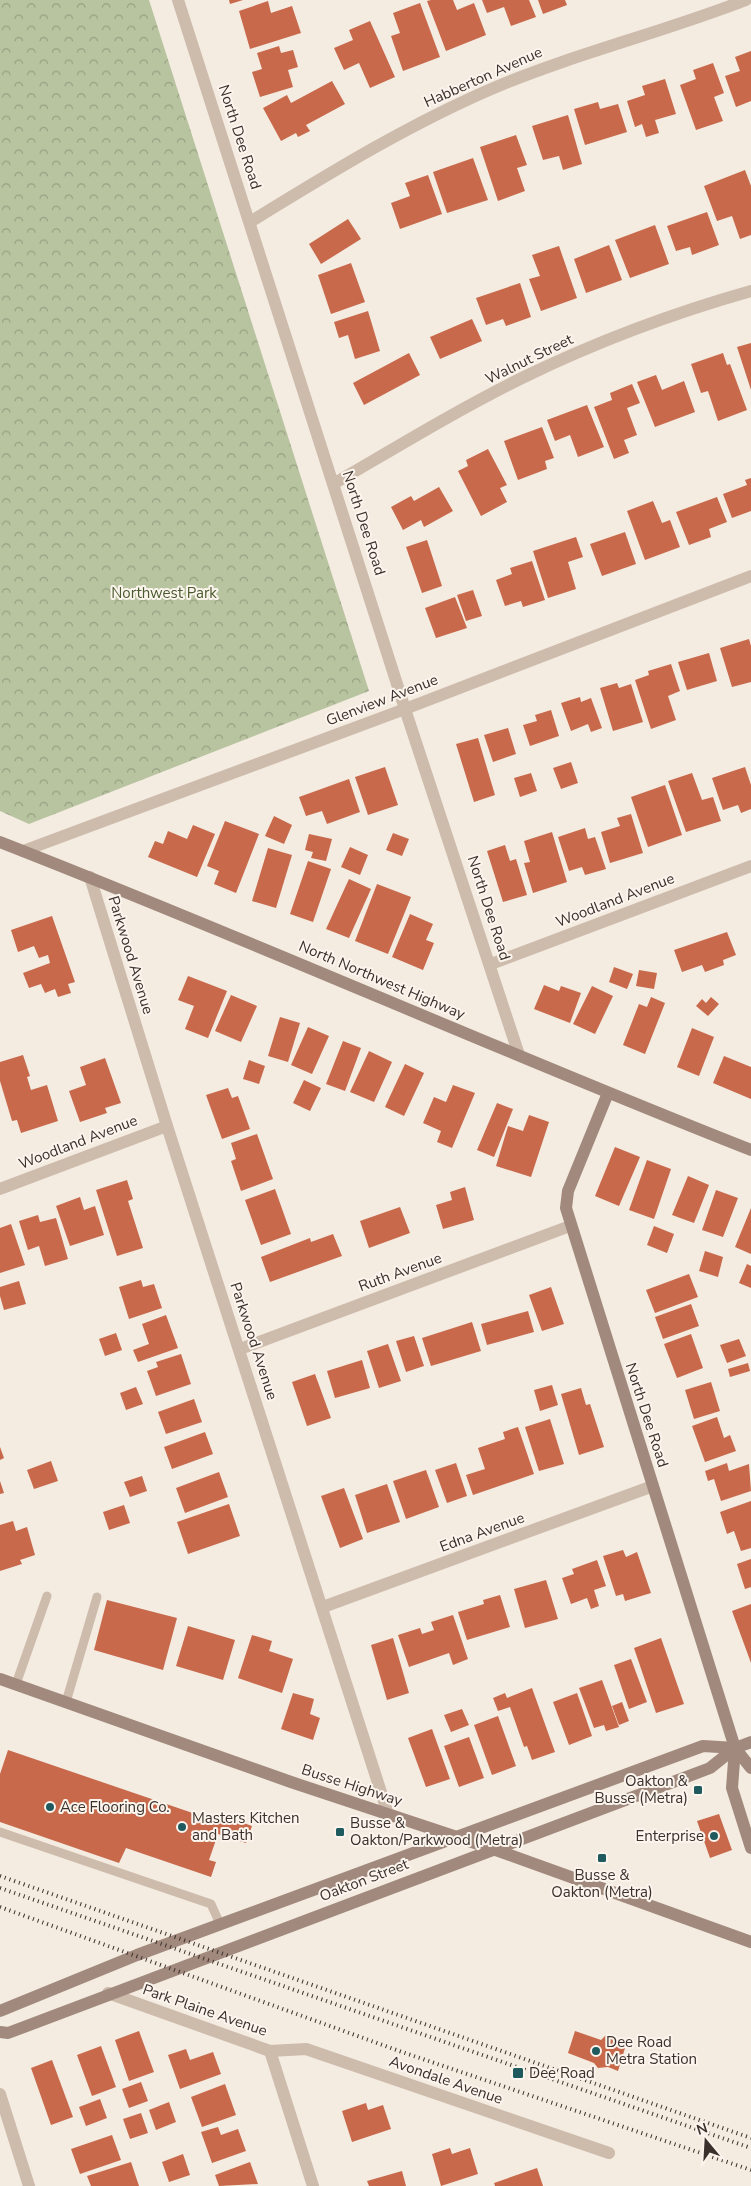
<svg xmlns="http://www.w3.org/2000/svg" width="751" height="2186" viewBox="0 0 751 2186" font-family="'Nunito Sans',sans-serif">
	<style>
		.park { fill: url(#park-crowns) }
		.building { fill: #c8694b }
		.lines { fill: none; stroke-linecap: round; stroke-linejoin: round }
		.lane { stroke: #cdbbac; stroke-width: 9 }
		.street { stroke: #cdbbac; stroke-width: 12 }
		.secondary { stroke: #a18a7d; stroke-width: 12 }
		.rail { stroke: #3b302b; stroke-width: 4; stroke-dasharray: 1 4; stroke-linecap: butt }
		.poi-dot { fill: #1f5a5e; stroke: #fbf5ee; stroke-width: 2 }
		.labels { text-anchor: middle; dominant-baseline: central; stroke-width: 4; stroke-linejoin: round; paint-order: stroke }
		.street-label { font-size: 15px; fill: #3b302b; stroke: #fbf5ee }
		.park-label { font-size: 15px; fill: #4a5a2e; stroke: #fbf5ee }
		.poi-label { font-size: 15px; fill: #3b302b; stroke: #fbf5ee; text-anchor: start }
	</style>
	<defs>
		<pattern id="park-crowns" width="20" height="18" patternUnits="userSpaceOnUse" patternTransform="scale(1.25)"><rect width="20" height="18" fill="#b8c4a0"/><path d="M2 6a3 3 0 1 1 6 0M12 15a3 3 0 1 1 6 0" fill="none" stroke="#97a083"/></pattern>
	</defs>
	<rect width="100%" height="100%" fill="#f4ebe1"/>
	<path class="park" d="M0,0h149l220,691 -340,133 -29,-13z"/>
	<g class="building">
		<path d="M229,0h14l-13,4z"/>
		<path d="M431,0h22l4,10 17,-7 12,32 -40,16 -19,-50z"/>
		<path d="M482,0h47l7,17 -25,9 -7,-19 -17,6z"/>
		<path d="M538,0h27l2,5 -24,9z"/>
		<path d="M268,1l3,12 21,-7 9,27 -51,16 -11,-38z"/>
		<path d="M420,3l20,54 -37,14 -12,-35 9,-3 -7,-20z"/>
		<path d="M370,21l25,56 -25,11 -11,-25 -15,7 -10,-22 19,-8 -4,-10z"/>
		<path d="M279,46l2,7 12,-3 5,17 -10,3 5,17 -33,10 -8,-25 10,-3 -5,-16z"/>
		<path d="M751,51v50l-15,6 -11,-31 15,-5 -5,-14z"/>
		<path d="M713,63l11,30 -10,4 9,24 -27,9 -16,-45 16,-6 -3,-9z"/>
		<path d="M665,79l11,35 -21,6 4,13 -13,4 -4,-13 -7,3 -8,-26 18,-6 -3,-9z"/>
		<path d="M332,81l13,23 -39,21 4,6 -12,6 -2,-4 -15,8 -18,-33 24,-13 4,8z"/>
		<path d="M598,102l2,7 18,-5 9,28 -42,13 -11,-36z"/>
		<path d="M568,115l14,49 -19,6 -4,-14 -16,4 -11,-34z"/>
		<path d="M516,135l11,30 -10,3 8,23 -27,10 -18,-54z"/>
		<path d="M473,158l15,42 -41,13 -14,-41z"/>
		<path d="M745,170l6,16v49l-11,4 -8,-23 -15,5 -13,-35z"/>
		<path d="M428,175l14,39 -42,15 -9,-26 19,-7 -5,-13z"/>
		<path d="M707,212l12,33 -27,10 -2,-8 -14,4 -9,-25z"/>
		<path d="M348,219l13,20 -40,25 -12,-20z"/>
		<path d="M655,225l14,39 -39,14 -15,-38z"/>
		<path d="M609,245l13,35 -36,13 -12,-34z"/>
		<path d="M559,246l18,52 -36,13 -12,-32 11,-3 -8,-21z"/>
		<path d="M351,263l14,39 -34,12 -13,-39z"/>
		<path d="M520,283l11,34 -25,9 -3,-7 -17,6 -10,-27z"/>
		<path d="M368,311l12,40 -25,8 -7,-24 -9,3 -5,-16z"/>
		<path d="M472,319l10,22 -42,18 -10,-22z"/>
		<path d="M751,343v47l-14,-43z"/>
		<path d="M409,353l11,22 -56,30 -11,-22z"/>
		<path d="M723,353l4,12 3,-1 17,46 -29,11 -10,-30 -7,2 -10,-29z"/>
		<path d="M656,375l6,15 22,-9 11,31 -40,15 -18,-45z"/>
		<path d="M632,384l8,19 -13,5 10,27 -13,5 5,13 -15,6 -20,-52 18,-7 -2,-7z"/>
		<path d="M587,405l17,42 -26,10 -8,-22 -15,6 -8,-21z"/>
		<path d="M542,427l12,31 -9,3 2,8 -29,11 -14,-39z"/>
		<path d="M488,449l19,36 -7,3 7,14 -26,14 -23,-45 10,-5 -2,-6z"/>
		<path d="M751,478v33l-19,7 -9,-24 24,-9 -2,-5z"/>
		<path d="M439,487l14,24 -29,16 -3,-7 -18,10 -12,-23 20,-11 3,5z"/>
		<path d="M717,497l10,25 -18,7 2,8 -22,8 -13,-33z"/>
		<path d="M653,501l9,22 8,-3 10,27 -35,13 -18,-49z"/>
		<path d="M625,532l11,32 -34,12 -12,-32z"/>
		<path d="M576,537l7,20 -15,5 8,27 -28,9 -15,-47z"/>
		<path d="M427,540l15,46 -20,7 -16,-46z"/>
		<path d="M532,561l13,39 -22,7 -2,-6 -16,5 -9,-26 16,-6 -2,-6z"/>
		<path d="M473,590l9,26 -16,5 -9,-26z"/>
		<path d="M455,597l12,31 -31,10 -11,-30z"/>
		<path d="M749,639l2,7v36l-19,5 -12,-39z"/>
		<path d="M709,653l8,28 -30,9 -9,-28z"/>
		<path d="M671,664l9,27 -12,5 8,24 -25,9 -16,-49 14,-5 -1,-4z"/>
		<path d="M617,683l2,5 12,-4 12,38 -30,9 -13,-43z"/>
		<path d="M580,697l1,5 10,-4 11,30 -11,4 -3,-8 -17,7 -10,-28z"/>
		<path d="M551,710l8,26 -29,10 -7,-21 14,-4 -2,-6z"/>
		<path d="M508,728l8,26 -23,8 -9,-27z"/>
		<path d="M478,738l17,57 -21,7 -18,-58z"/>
		<path d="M571,762l7,21 -17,6 -8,-21z"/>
		<path d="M385,767l13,38 -30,10 -13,-38z"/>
		<path d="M745,767l6,18v24l-10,4 -3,-8 -15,5 -11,-32z"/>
		<path d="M531,773l6,18 -17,6 -6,-19z"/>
		<path d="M692,773l10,27 11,-3 8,24 -35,11 -18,-51z"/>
		<path d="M349,779l11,33 -33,12 -5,-13 -16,5 -7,-19z"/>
		<path d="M665,785l17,50 -34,12 -17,-50z"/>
		<path d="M631,814l12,39 -33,10 -9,-31 19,-6 -3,-8z"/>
		<path d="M274,816l18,9 -8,19 -19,-8z"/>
		<path d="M225,821l34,13 -23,59 -22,-9 5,-13 -12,-5z"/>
		<path d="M193,825l22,9 -18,43 -49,-20 7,-16 8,3 5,-13 19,8z"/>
		<path d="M585,828l3,11 7,-2 11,32 -21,6 -3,-8 -13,4 -11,-34z"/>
		<path d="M552,832l15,50 -34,11 -9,-30 6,-1 -6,-21z"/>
		<path d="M393,833l16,6 -7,17 -16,-6z"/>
		<path d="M309,834l23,5 -6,22 -15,-3 2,-6 -8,-2z"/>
		<path d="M505,845l5,16 6,-2 11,36 -24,7 -16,-51z"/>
		<path d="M350,847l18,8 -8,20 -19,-8z"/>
		<path d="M268,848l24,7 -16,53 -24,-7z"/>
		<path d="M308,861l23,8 -18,53 -23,-8z"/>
		<path d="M349,879l22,10 -22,49 -23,-9z"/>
		<path d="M377,884l34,13 -23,57 -33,-13z"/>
		<path d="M410,914l23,10 -7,16 8,3 -11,27 -31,-13z"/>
		<path d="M52,916l23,66 -7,2 3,9 -13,4 -3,-8 -10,4 -4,-9 -12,4 -6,-15 27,-10 -2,-8 -9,3 -5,-12 -16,6 -7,-22z"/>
		<path d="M727,932l9,23 -13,5 1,5 -19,7 -3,-7 -20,7 -8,-22z"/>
		<path d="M614,967l19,7 -6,15 -18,-7z"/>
		<path d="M639,970l18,3 -3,16 -18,-3z"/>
		<path d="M188,976l39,15 -19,47 -23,-9 9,-23 -16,-6z"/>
		<path d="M544,985l15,6 2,-5 20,7 -11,30 -36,-14z"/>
		<path d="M592,986l21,10 -18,38 -22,-10z"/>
		<path d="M231,995l26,11 -16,36 -26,-11z"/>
		<path d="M651,997l14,6 -20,51 -22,-9 16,-41 8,3z"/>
		<path d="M711,997l8,7 -11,12 -12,-10 6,-7 4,4z"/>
		<path d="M280,1017l20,6 -12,39 -20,-6z"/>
		<path d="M308,1027l21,9 -17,38 -21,-9z"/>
		<path d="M692,1028l22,9 -15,39 -22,-9z"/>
		<path d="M343,1041l18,7 -16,43 -19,-7z"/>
		<path d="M369,1051l23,11 -18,40 -24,-10z"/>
		<path d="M23,1055l7,21 -3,1 4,13 16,-5 11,36 -37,12 -4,-13 -5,1 -12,-40v-19z"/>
		<path d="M724,1056l27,11v32l-38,-16z"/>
		<path d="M105,1058l16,45 -16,5 2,5 -27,9 -11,-31 17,-6 -6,-18z"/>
		<path d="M249,1060l16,6 -6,18 -16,-5z"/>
		<path d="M405,1064l19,9 -20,43 -19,-9z"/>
		<path d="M304,1080l17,8 -11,23 -17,-8z"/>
		<path d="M453,1085l22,8 -23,55 -15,-6 4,-11 -18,-8 11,-26 12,5z"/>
		<path d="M228,1088l4,10 6,-2 12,33 -28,10 -16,-44z"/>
		<path d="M497,1103l16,6 -19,48 -17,-7z"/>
		<path d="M529,1115l20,7 -18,55 -35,-11 12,-40 15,5z"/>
		<path d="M257,1134l16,45 -32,12 -10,-30 5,-2 -5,-16z"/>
		<path d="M615,1147l25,10 -21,49 -24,-10z"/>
		<path d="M647,1160l24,9 -17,50 -25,-9z"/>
		<path d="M688,1176l21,9 -15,38 -22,-8z"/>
		<path d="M127,1180l6,19 -5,2 15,47 -26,8 -21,-66z"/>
		<path d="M465,1187l9,33 -31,9 -7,-24 16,-5 -2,-8z"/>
		<path d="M275,1189l16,45 -30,11 -16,-45z"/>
		<path d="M716,1190l22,8 -15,39 -21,-7z"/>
		<path d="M80,1197l4,13 11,-4 9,29 -34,11 -14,-40z"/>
		<path d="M400,1207l10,26 -41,15 -9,-27z"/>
		<path d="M751,1208v46l-16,-7z"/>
		<path d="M38,1215l2,7 16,-4 12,41 -23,7 -6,-20 -11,4 -9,-29z"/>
		<path d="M11,1224l14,41 -25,8v-45z"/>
		<path d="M654,1226l20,8 -7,19 -20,-8z"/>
		<path d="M333,1234l9,22 -72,26 -9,-25 49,-19 1,4z"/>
		<path d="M705,1251l18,6 -5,20 -19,-6z"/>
		<path d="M747,1264l4,2v22l-12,-5z"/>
		<path d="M689,1274l9,23 -43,16 -9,-23z"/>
		<path d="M141,1280l2,7 11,-3 8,24 -33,11 -10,-32z"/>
		<path d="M19,1281l7,23 -22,6 -4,-14v-9z"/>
		<path d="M551,1287l13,37 -22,7 -13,-36z"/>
		<path d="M691,1304l8,22 -36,13 -8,-22z"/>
		<path d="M528,1311l6,21 -47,13 -6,-21z"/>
		<path d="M166,1315l12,33 -40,14 -5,-12 16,-6 -7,-20z"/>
		<path d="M472,1322l9,29 -50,15 -9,-28z"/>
		<path d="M116,1333l6,17 -17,6 -6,-17z"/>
		<path d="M691,1334l12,34 -26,10 -13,-34z"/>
		<path d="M414,1336l10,30 -18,6 -10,-31z"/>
		<path d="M739,1339l7,17 -19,7 -7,-18z"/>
		<path d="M388,1344l13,37 -22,7 -12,-37z"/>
		<path d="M181,1354l10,30 -35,12 -9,-25 11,-4 -2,-5z"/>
		<path d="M362,1360l8,28 -35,10 -8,-27z"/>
		<path d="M748,1363l2,8 -20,6 -2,-8z"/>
		<path d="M315,1374l16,44 -24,8 -15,-44z"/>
		<path d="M711,1382l9,29 -26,8 -9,-29z"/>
		<path d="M552,1385l6,20 -18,6 -6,-21z"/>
		<path d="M136,1387l7,17 -17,6 -6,-17z"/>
		<path d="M581,1388l5,17 4,-1 14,43 -25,8 -18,-61z"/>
		<path d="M194,1399l8,23 -36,12 -8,-22z"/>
		<path d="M717,1417l7,21 6,-3 6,16 -31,11 -13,-36z"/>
		<path d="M550,1419l14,45 -25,7 -14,-44z"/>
		<path d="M518,1427l16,47 -61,21 -7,-20 19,-6 -7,-21 27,-9 -2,-7z"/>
		<path d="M205,1432l8,22 -41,15 -8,-22z"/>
		<path d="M0,1447l4,11 -4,2z"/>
		<path d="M51,1461l7,20 -24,8 -7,-19z"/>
		<path d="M456,1463l11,33 -20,7 -12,-33z"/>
		<path d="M727,1463l2,8 20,-7 2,27 -30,10 -7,-22 -6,2 -3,-10z"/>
		<path d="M426,1470l13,37 -33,12 -13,-38z"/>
		<path d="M219,1472l9,25 -43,16 -9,-25z"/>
		<path d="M142,1476l5,15 -17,6 -6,-15z"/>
		<path d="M0,1481l4,12 -4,1z"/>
		<path d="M387,1484l13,38 -33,11 -12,-38z"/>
		<path d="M344,1488l19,51 -23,9 -19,-52z"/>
		<path d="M751,1501v47l-10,3 -7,-20 -7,3 -7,-22z"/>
		<path d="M229,1504l11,32 -52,18 -11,-32z"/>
		<path d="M124,1505l6,18 -21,7 -6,-18z"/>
		<path d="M13,1521l3,10 11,-4 8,28 -15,5 2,4 -22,7v-46z"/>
		<path d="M623,1550l3,7 11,-5 14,41 -26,8 -2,-7 -7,2 -13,-40z"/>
		<path d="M751,1559v28l-6,2 -8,-25z"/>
		<path d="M597,1560l9,26 -12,4 5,16 -8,3 -4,-11 -16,6 -9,-26 12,-4 -2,-5z"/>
		<path d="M546,1580l12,39 -33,9 -11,-39z"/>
		<path d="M500,1595l10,32 -43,13 -9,-28 26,-8 -1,-4z"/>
		<path d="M107,1600l70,18 -14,52 -69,-20z"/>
		<path d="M751,1604v59l-19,-52z"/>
		<path d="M453,1615l15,44 -15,6 -4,-12 -40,14 -11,-32 22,-7 2,6 12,-4 -3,-8z"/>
		<path d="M188,1626l47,14 -12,40 -47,-14z"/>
		<path d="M252,1635l20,6 -3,10 24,8 -11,34 -44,-15z"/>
		<path d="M393,1638l16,55 -22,7 -16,-55z"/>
		<path d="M661,1638l23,66 -28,9 -22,-65z"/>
		<path d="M631,1659l16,43 -18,7 -15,-44z"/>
		<path d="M602,1680l17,47 -13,4 -2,-6 -10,3 -15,-40z"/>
		<path d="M532,1688l23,64 -23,8 -5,-14 -3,1 -14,-40 -12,4 -5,-13 12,-5 2,5z"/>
		<path d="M293,1693l21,6 -4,15 10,4 -7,22 -32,-11z"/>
		<path d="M577,1693l15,43 -23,9 -16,-43z"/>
		<path d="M622,1702l7,19 -10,4 -7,-19z"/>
		<path d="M462,1709l7,16 -18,7 -7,-17z"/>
		<path d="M498,1716l18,50 -24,9 -18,-50z"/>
		<path d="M432,1729l18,50 -24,8 -18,-49z"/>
		<path d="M469,1737l15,41 -25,9 -15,-41z"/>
		<path d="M8,1750l214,73 2,-7 28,10 -6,17 -28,-9 -9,26 7,2 -5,15 -85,-29 -7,15 -119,-41v-48z"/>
		<path d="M719,1814l13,36 -22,8 -13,-37z"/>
		<path d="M139,2031l15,41 -25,9 -14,-41z"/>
		<path d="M575,2031l26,9 5,-5 4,1 5,6 -1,3 11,3 -7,23 -10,-4 -10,1 -4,-5 -26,-10z"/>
		<path d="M101,2046l15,41 -24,9 -15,-41z"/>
		<path d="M186,2049l4,11 23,-8 8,22 -41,15 -12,-34z"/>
		<path d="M52,2060l21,57 -22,8 -20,-57z"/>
		<path d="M141,2082l7,19 -19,7 -7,-19z"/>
		<path d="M225,2084l11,31 -34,12 -11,-30z"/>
		<path d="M100,2099l7,19 -21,8 -7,-19z"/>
		<path d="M169,2102l7,20 -20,8 -7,-20z"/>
		<path d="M366,2103l2,7 15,-5 8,24 -39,13 -10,-31z"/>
		<path d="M141,2113l7,20 -18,6 -7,-20z"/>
		<path d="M218,2127l3,8 17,-6 8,22 -34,12 -11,-31z"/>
		<path d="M112,2135l9,25 -41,14 -9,-25z"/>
		<path d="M450,2148l2,6 18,-6 8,26 -37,12 -9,-32z"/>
		<path d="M183,2154l7,21 -21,7 -7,-20z"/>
		<path d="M131,2162l8,24h-48l-4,-10z"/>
		<path d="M250,2162l8,22 -39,2 -4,-11z"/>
		<path d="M537,2168l6,18h-48l-1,-3z"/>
		<path d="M402,2171l4,15h-37l-2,-5z"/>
	</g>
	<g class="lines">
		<g class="lane">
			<path d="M16,1684l31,-88"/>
			<path d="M66,1702l31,-105"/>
			<path d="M0,1832l211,72 9,20"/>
		</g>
		<g class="street">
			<path d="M178,0l227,709 114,346"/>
			<path d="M250,222c80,-49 159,-98 246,-135 81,-34 168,-55 250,-87"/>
			<path d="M335,483c62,-36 124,-74 189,-106 72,-35 149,-64 227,-86"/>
			<path d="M23,851l382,-142 346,-133"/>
			<path d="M90,877l77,249 221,688"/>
			<path d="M491,964l260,-98"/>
			<path d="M0,1189l167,-63"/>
			<path d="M240,1349l330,-123"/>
			<path d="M323,1607l330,-121"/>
			<path d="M108,1993l162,58 36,-2 303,104"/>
			<path d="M270,2051l43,135"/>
			<path d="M0,2094l29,92"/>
		</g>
		<g class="secondary">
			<path d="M0,842c252,98 499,209 751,308"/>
			<path d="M608,1093l-40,98 -2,17 169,540 16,20"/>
			<path d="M0,1679l291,103 202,67 258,93"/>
			<path d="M735,1748l-3,40 19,60"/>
			<path d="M0,2011l137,-56 566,-209 32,2"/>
			<path d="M0,2032l8,1 702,-265 25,-20 16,-6"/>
		</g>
		<g class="rail">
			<path d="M0,1876l751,262"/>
			<path d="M0,1888l751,260"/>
			<path d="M0,1907l402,145 349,118"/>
		</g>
	</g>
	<g class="poi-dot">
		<rect x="693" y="1785" width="10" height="10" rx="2.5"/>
		<circle cx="50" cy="1807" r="5"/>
		<circle cx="182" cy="1827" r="5"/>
		<rect x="335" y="1827" width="10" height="10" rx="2.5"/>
		<circle cx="714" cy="1836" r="5"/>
		<rect x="597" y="1853" width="10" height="10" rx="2.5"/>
		<circle cx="596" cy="2051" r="5"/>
		<rect x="512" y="2067" width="12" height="12" rx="2.5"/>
	</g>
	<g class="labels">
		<g class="street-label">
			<text transform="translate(483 77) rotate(-24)">Habberton Avenue</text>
			<text transform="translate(240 137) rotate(72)">North Dee Road</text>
			<text transform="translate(529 359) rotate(-26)">Walnut Street</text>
			<text transform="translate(364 523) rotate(72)">North Dee Road</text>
			<text transform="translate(382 700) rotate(-21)">Glenview Avenue</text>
			<text transform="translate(615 900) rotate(-21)">Woodland Avenue</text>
			<text transform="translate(489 908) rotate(72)">North Dee Road</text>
			<text transform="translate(131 955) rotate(73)">Parkwood Avenue</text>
			<text transform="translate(382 980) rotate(23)">North Northwest Highway</text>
			<text transform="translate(78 1142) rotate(-21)">Woodland Avenue</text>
			<text transform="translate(400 1272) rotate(-20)">Ruth Avenue</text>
			<text transform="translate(254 1341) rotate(72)">Parkwood Avenue</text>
			<text transform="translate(647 1415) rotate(72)">North Dee Road</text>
			<text transform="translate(482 1532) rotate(-20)">Edna Avenue</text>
			<text transform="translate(352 1785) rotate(18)">Busse Highway</text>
			<text transform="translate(364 1880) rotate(-21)">Oakton Street</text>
			<text transform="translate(205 2010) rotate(19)">Park Plaine Avenue</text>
			<text transform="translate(446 2080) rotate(19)">Avondale Avenue</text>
		</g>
		<g class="park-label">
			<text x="164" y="593">Northwest Park</text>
		</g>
		<g class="poi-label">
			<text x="688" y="1781" text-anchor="end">Oakton &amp;<tspan x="688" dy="17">Busse (Metra)</tspan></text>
			<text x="60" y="1807">Ace Flooring Co.</text>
			<text x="192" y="1818">Masters Kitchen<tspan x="192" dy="17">and Bath</tspan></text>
			<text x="350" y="1823">Busse &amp;<tspan x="350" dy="17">Oakton/Parkwood (Metra)</tspan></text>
			<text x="704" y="1836" text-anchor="end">Enterprise</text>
			<text x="602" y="1875" text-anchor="middle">Busse &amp;<tspan x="602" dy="17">Oakton (Metra)</tspan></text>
			<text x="606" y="2042">Dee Road<tspan x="606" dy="17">Metra Station</tspan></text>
			<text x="529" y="2073">Dee Road</text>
		</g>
	</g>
	<g transform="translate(706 2141) rotate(342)" stroke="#fbf5ee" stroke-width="4" paint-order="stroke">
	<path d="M0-4L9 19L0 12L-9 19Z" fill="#3b302b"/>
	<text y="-8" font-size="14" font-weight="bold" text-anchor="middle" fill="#3b302b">N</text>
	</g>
</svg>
